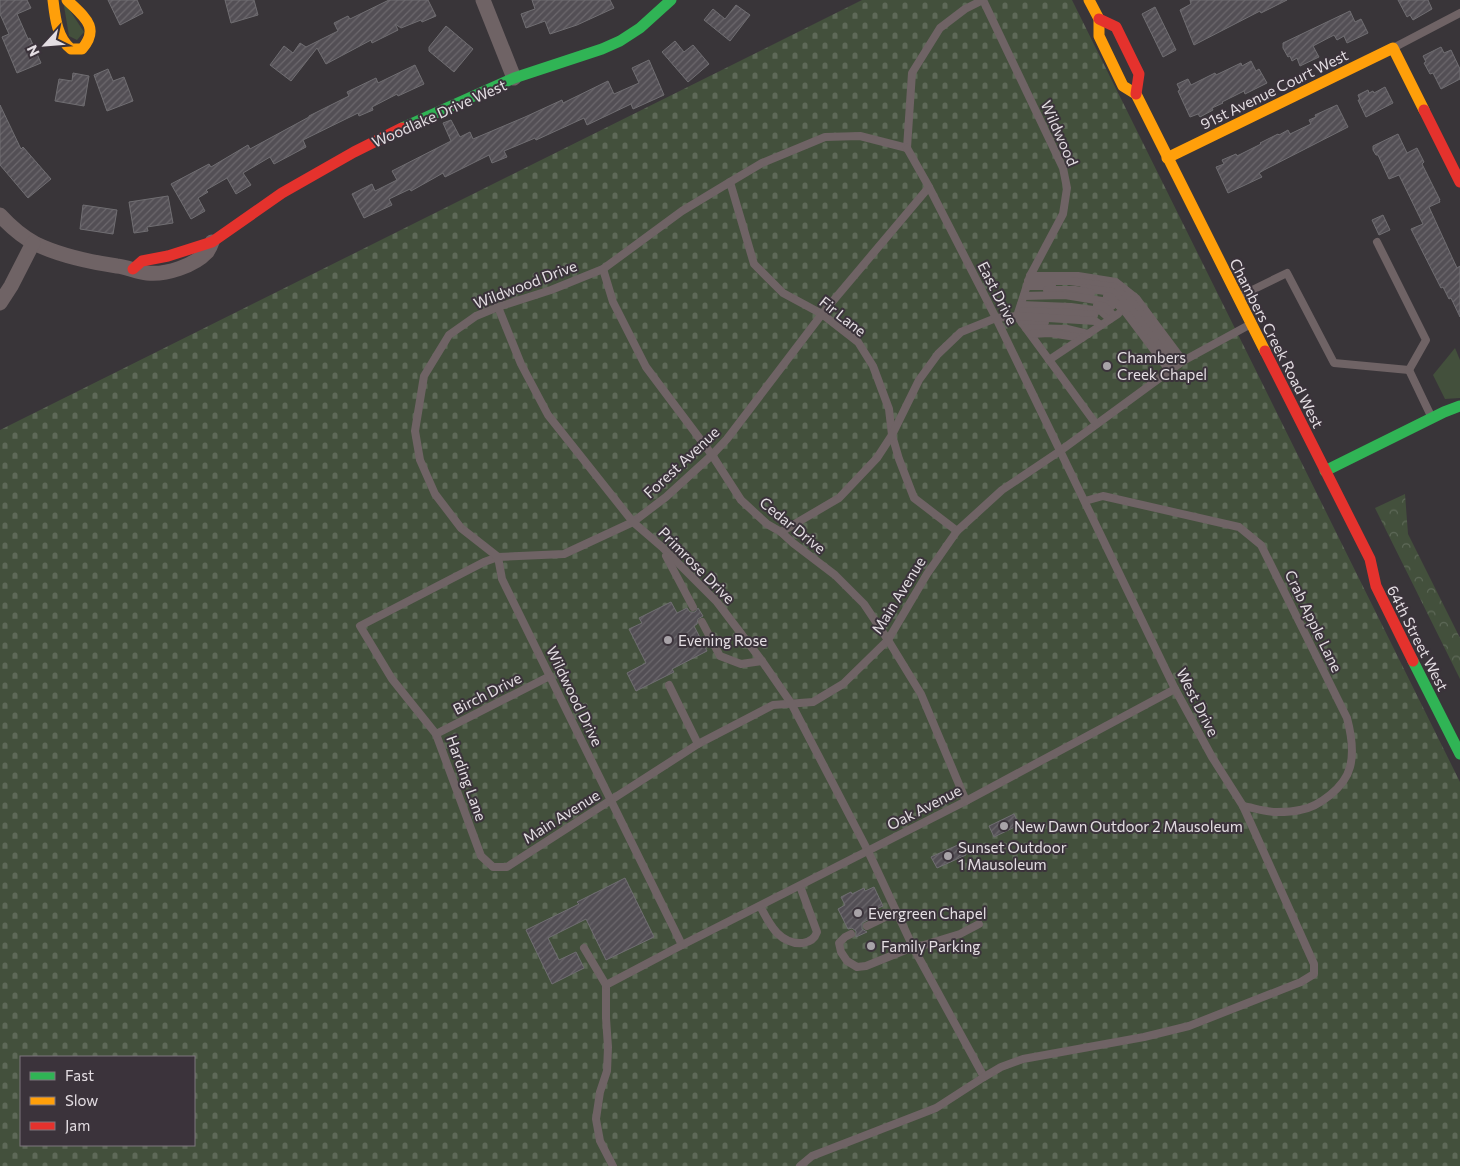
<svg xmlns="http://www.w3.org/2000/svg" width="1460" height="1166" viewBox="0 0 1460 1166" font-family="Commissioner,sans-serif">
	<style>
		.grass { fill: #43503c }
		.cemetery { fill: url(#cemetery-stones); fill-rule: evenodd }
		.park { fill: url(#park-crowns) }
		.building { fill: url(#building-hatch); stroke: #706e72 }
		.lines { fill: none; stroke-linecap: round; stroke-linejoin: round }
		.lane { stroke: #6f6365; stroke-width: 8 }
		.street { stroke: #6f6365; stroke-width: 15 }
		.fast { stroke: #30b455; stroke-width: 11 }
		.slow { stroke: #ff9f0a; stroke-width: 11 }
		.jam { stroke: #e5322d; stroke-width: 11 }
		.poi-dot { fill: #a8a3a8; stroke: #3b333b; stroke-width: 2 }
		.labels { text-anchor: middle; dominant-baseline: central; stroke-width: 4; stroke-linejoin: round; paint-order: stroke }
		.street-label { font-size: 15px; fill: #e4dee3; stroke: #3b333b }
		.poi-label { font-size: 15px; fill: #e4dee3; stroke: #3b333b; text-anchor: start }
	</style>
	<defs>
		<pattern id="cemetery-stones" width="16" height="16" patternUnits="userSpaceOnUse" patternTransform="scale(1.25)"><rect width="16" height="16" fill="#43503c"/><path d="M2 7V4a2 2 0 0 1 4 0v3zM10 15v-3a2 2 0 0 1 4 0v3z" fill="#5e6958"/></pattern>
		<pattern id="park-crowns" width="20" height="18" patternUnits="userSpaceOnUse" patternTransform="scale(1.25)"><rect width="20" height="18" fill="#43503c"/><path d="M2 6a3 3 0 1 1 6 0M12 15a3 3 0 1 1 6 0" fill="none" stroke="#5e6958"/></pattern>
		<pattern id="building-hatch" width="6" height="6" patternUnits="userSpaceOnUse" patternTransform="scale(1.25)"><rect width="6" height="6" fill="#534f55"/><path d="M-1 1l2-2M0 6l6-6M5 7l2-2" fill="none" stroke="#6c686d"/></pattern>
	</defs>
	<rect width="100%" height="100%" fill="#393539"/>
	<g class="grass">
		<path d="M63,0l21,32 -7,8 -8,-4z"/>
		<path d="M1455,348l5,12v38l-15,1 -12,-24z"/>
	</g>
	<path class="cemetery" d="M862,0h210l388,782v384h-1460v-736zM21,1057h173v88h-173z"/>
	<path class="park" d="M1405,494l3,40 52,104v41l-85,-171z"/>
	<g class="building">
		<path d="M0,0h27l4,8 -14,6 11,25 2,-1 11,25 -24,10 -15,-36 7,-3 -9,-20z"/>
		<path d="M108,0h29l6,13 -23,12z"/>
		<path d="M225,0h29l4,15 -27,8z"/>
		<path d="M389,0h39l8,16 -14,6 -1,-2 -20,8 -6,-4 3,6 -26,13 -1,-3 -45,24 -9,-16 -26,33 -21,-16 14,-19 9,7 7,-10 6,4 32,-16 -4,-8 14,-7 2,3z"/>
		<path d="M532,0h78l4,8 -37,17 -27,9 -5,-13 -19,7 -5,-14 14,-5z"/>
		<path d="M1190,0h97l-26,13 -1,-2 -66,34 -14,-35 11,-6z"/>
		<path d="M1398,0h30l4,9 -19,11 -3,-5 -3,2z"/>
		<path d="M736,5l14,10 -20,26 -26,-21 9,-11 12,10z"/>
		<path d="M1155,7l21,43 -13,7 -21,-43z"/>
		<path d="M1350,11l5,11 6,-3 7,14 -21,10 -3,-7 -7,4 -3,-5 -21,11 6,11 -19,9 -3,-8 -5,3 -2,-5 -2,1 -5,-9v-5z"/>
		<path d="M446,26l27,23 -19,23 -25,-21v-4z"/>
		<path d="M675,41l9,11 9,-7 16,19 -21,18 -26,-30z"/>
		<path d="M1441,47l3,6 7,-3 9,19v10l-19,10 -8,-16 -3,1 -6,-11 2,-1 -3,-6z"/>
		<path d="M649,60l15,35 -31,14 -2,-5 -44,21 -3,-7 -48,22 -1,-2 -31,13 3,6 -15,6 -3,-8 -44,22 -2,-4 -32,18 -1,-2 -21,10 3,6 -28,13 -12,-24 20,-10 3,7 22,-11 -5,-9 59,-30 -8,-18 8,-3 9,17 10,-5 3,7 52,-22 37,-17 1,3 45,-22 6,13 25,-11 -7,-15z"/>
		<path d="M1251,61l5,10 3,-2 8,14 -22,11 -1,-3 -22,11 1,1 -11,5 1,2 -13,7 -2,-3 -8,3 -12,-26 2,-1 -3,-6 11,-5 3,6 24,-12 1,2 25,-12 1,3z"/>
		<path d="M415,65l9,19 -26,12 -1,-2 -25,13 1,3 -14,6 -1,-3 -55,27 3,7 -32,17 -4,-7 -27,16 8,12 -15,9 -9,-16 -21,12 2,2 -10,6 7,13 -14,8 -20,-35 38,-20 2,3 37,-22 2,4 59,-32v-1l40,-20 -2,-4 29,-14 2,5z"/>
		<path d="M108,69l5,12 11,-4 9,24 -26,10 -13,-36z"/>
		<path d="M73,73l16,3 -5,30 -29,-5 4,-22 13,2z"/>
		<path d="M1385,87l8,16 -27,14 -8,-17h2l-2,-5 10,-5 1,3 4,-2 1,2z"/>
		<path d="M0,105l21,44 2,-2 28,32 -23,19 -28,-33z"/>
		<path d="M1337,105l11,22 -84,43 -5,3 3,4 -34,16 -12,-26 8,-3 -2,-4 14,-6 1,2 24,-12 -1,-1 18,-9 1,1 9,-5 2,4 21,-10 -2,-4 7,-3 -1,-2z"/>
		<path d="M1398,134l9,19 10,-5 7,14 -2,2 18,36h-1l1,2 -11,5 28,61 3,-2v51l-9,-19 -2,1 -6,-12 -2,1 -30,-59 12,-5 -24,-49 -10,4 -11,-24h-2l-3,-5v-4z"/>
		<path d="M168,196l5,27 -26,4 1,4 -14,2 -5,-31z"/>
		<path d="M83,205l34,5 -4,24 -33,-5z"/>
		<path d="M1383,215l7,15 -11,5 -7,-15z"/>
		<path d="M671,602l6,11 10,-5 3,4h5l3,-4 5,8 -5,3 -1,5 -3,2 13,25 -35,18 2,3 -38,19 -9,-18 19,-10 -17,-34 13,-6 -3,-5z"/>
		<path d="M1014,814l5,11 -25,12 -5,-11z"/>
		<path d="M960,844l6,11 -29,13 -6,-11z"/>
		<path d="M625,878l29,59 -48,23 -20,-41 -38,19 11,22 17,-8 8,16 -32,16 -26,-54 53,-26 -2,-2z"/>
		<path d="M874,887l9,19 -9,4 3,5 -15,8v6l5,3 -11,5v-6l-4,-3 -4,1 -10,-20 7,-4 -4,-8 10,-5 1,2 12,-6 1,3z"/>
	</g>
	<g class="lines">
		<g class="lane">
			<path d="M983,0l80,168 4,20 -4,26 -33,62 -13,40"/>
			<path d="M1395,47l65,-34"/>
			<path d="M907,148l5,-75 28,-45 25,-19 18,-9"/>
			<path d="M730,182l24,82 29,29 39,21 36,28 15,24 16,43 3,26 7,24 15,39 43,33"/>
			<path d="M929,187l-107,127 -95,125 -15,16 -46,42 -33,25 -69,32 -66,3 -14,5 -124,64 32,53 44,55 45,122 12,11h14l191,-123 75,-39 40,-3 30,-18 45,-44 39,-66 30,-43 45,-41 58,-39 123,-90 66,-36"/>
			<path d="M1377,242l49,98 -17,30"/>
			<path d="M603,269l10,33 33,65 66,88 29,45 26,24 14,8 12,11 42,32 29,29 24,36 33,54 45,107"/>
			<path d="M1030,276h48l38,6 20,16 47,63"/>
			<path d="M1028,281h42l44,6 19,16 45,61"/>
			<path d="M1027,286h25"/>
			<path d="M1084,288l28,4 18,16 44,59"/>
			<path d="M1047,290h28l16,3"/>
			<path d="M1024,296l41,-1 43,7 4,4"/>
			<path d="M1107,296l3,1 17,17 42,56"/>
			<path d="M1240,296l47,-23 47,90 75,7"/>
			<path d="M1021,305l50,2 30,4 9,8"/>
			<path d="M1097,305l8,2 9,9"/>
			<path d="M498,307l23,57 27,51 85,107 29,25 55,55 45,59 29,42 77,148 45,96 71,130"/>
			<path d="M1023,311l48,2 23,2"/>
			<path d="M1017,316l79,108"/>
			<path d="M1022,323l23,-1"/>
			<path d="M1026,328l41,1 21,5"/>
			<path d="M1031,334l19,-1 32,5"/>
			<path d="M1049,360l69,-46"/>
			<path d="M1409,370l22,46"/>
			<path d="M1085,501l18,-5 136,31 22,18 86,173c4,15 7,34 3,49 -5,20 -31,40 -50,43 -8,2 -16,2 -23,2 -11,0 -23,-4 -34,-6"/>
			<path d="M781,532l58,-34 38,-40 15,-23 27,-55 19,-26 23,-22 35,-14 21,-2 78,5 6,4"/>
			<path d="M666,556l27,51"/>
			<path d="M702,622l18,34 21,8 21,-3"/>
			<path d="M669,685l29,59"/>
			<path d="M436,734l114,-58"/>
			<path d="M760,906c9,17 19,39 43,37 7,-1 12,-5 14,-11l-17,-46"/>
			<path d="M867,926l29,-14"/>
			<path d="M851,934l-6,3 -6,6 2,9 6,9 10,6 9,-1 47,-19 11,-2 36,-11 19,-10"/>
			<path d="M682,945l-180,-366 -4,-22 -37,-29 -26,-34 -15,-34 -5,-29 9,-55 25,-41 27,-19 22,-9 53,-17 52,-21 79,-58 48,-29 32,-19 63,-26 35,-1 47,12"/>
			<path d="M584,948l22,37v33l2,29 -1,24 -7,21 -4,27 4,22 13,25"/>
			<path d="M606,985l76,-40 284,-144 209,-112"/>
			<path d="M800,1166l12,-10 124,-48 48,-31 17,-10 22,-8 121,-22 45,-11 112,-44 13,-8v-10l-71,-158 -31,-49 -37,-68 -179,-371 -67,-131 -22,-39"/>
		</g>
		<g class="street">
			<path d="M483,0l31,78"/>
			<path d="M0,215c10,11 23,22 36,29 25,12 54,18 81,22 10,1 20,6 30,7 19,2 47,-7 60,-21 2,-3 4,-7 5,-10"/>
			<path d="M0,303l11,-17 22,-43"/>
		</g>
		<g class="fast">
			<path d="M402,128l112,-50 88,-29 18,-8 20,-13 31,-28"/>
			<path d="M1325,471l119,-59 16,-6"/>
			<path d="M1413,661l47,93"/>
		</g>
		<g class="slow">
			<path d="M53,0c2,17 4,38 18,49h11c19,-22 1,-33 -15,-49"/>
			<path d="M1089,0l10,19v17l24,50 13,8 129,257"/>
			<path d="M1167,158l226,-110 31,62"/>
		</g>
		<g class="jam">
			<path d="M1099,19l17,8 23,47 -3,20"/>
			<path d="M1424,110l36,72"/>
			<path d="M133,269l9,-8 26,-5 44,-14 70,-49 72,-41 48,-24"/>
			<path d="M1265,351l105,208 6,27 37,75"/>
		</g>
	</g>
	<g class="poi-dot">
		<circle cx="1107" cy="366" r="5"/>
		<circle cx="668" cy="640" r="5"/>
		<circle cx="1004" cy="826" r="5"/>
		<circle cx="948" cy="856" r="5"/>
		<circle cx="858" cy="913" r="5"/>
		<circle cx="871" cy="946" r="5"/>
	</g>
	<g class="labels">
		<g class="street-label">
			<text transform="translate(1274 89) rotate(-26)">91st Avenue Court West</text>
			<text transform="translate(439 113) rotate(-24)">Woodlake Drive West</text>
			<text transform="translate(1060 133) rotate(66)">Wildwood</text>
			<text transform="translate(525 284) rotate(-21)">Wildwood Drive</text>
			<text transform="translate(998 293) rotate(63)">East Drive</text>
			<text transform="translate(843 316) rotate(38)">Fir Lane</text>
			<text transform="translate(1277 343) rotate(63)">Chambers Creek Road West</text>
			<text transform="translate(681 462) rotate(-43)">Forest Avenue</text>
			<text transform="translate(793 525) rotate(39)">Cedar Drive</text>
			<text transform="translate(697 565) rotate(45)">Primrose Drive</text>
			<text transform="translate(898 595) rotate(-58)">Main Avenue</text>
			<text transform="translate(1314 621) rotate(64)">Crab Apple Lane</text>
			<text transform="translate(1418 638) rotate(63)">64th Street West</text>
			<text transform="translate(487 693) rotate(-27)">Birch Drive</text>
			<text transform="translate(575 696) rotate(64)">Wildwood Drive</text>
			<text transform="translate(1198 702) rotate(63)">West Drive</text>
			<text transform="translate(467 778) rotate(70)">Harding Lane</text>
			<text transform="translate(924 807) rotate(-27)">Oak Avenue</text>
			<text transform="translate(561 816) rotate(-32)">Main Avenue</text>
		</g>
		<g class="poi-label">
			<text x="1117" y="357">Chambers<tspan x="1117" dy="17">Creek Chapel</tspan></text>
			<text x="678" y="640">Evening Rose</text>
			<text x="1014" y="826">New Dawn Outdoor 2 Mausoleum</text>
			<text x="958" y="847">Sunset Outdoor<tspan x="958" dy="17">1 Mausoleum</tspan></text>
			<text x="868" y="913">Evergreen Chapel</text>
			<text x="881" y="946">Family Parking</text>
		</g>
	</g>
	<rect x="20" y="1056" width="175" height="90" fill="#3b333b" stroke="#7f777e"/>
	<rect x="30" y="1072" width="25" height="8" fill="#30b455" stroke="#7f777e"/>
	<text x="65" y="1081" font-size="15" fill="#e4dee3">Fast</text>
	<rect x="30" y="1097" width="25" height="8" fill="#ff9f0a" stroke="#7f777e"/>
	<text x="65" y="1106" font-size="15" fill="#e4dee3">Slow</text>
	<rect x="30" y="1122" width="25" height="8" fill="#e5322d" stroke="#7f777e"/>
	<text x="65" y="1131" font-size="15" fill="#e4dee3">Jam</text>
	<g transform="translate(45 45) rotate(244)" stroke="#3b333b" stroke-width="4" paint-order="stroke">
	<path d="M0-4L9 19L0 12L-9 19Z" fill="#e4dee3"/>
	<text y="-8" font-size="14" font-weight="bold" text-anchor="middle" fill="#e4dee3">N</text>
	</g>
</svg>
